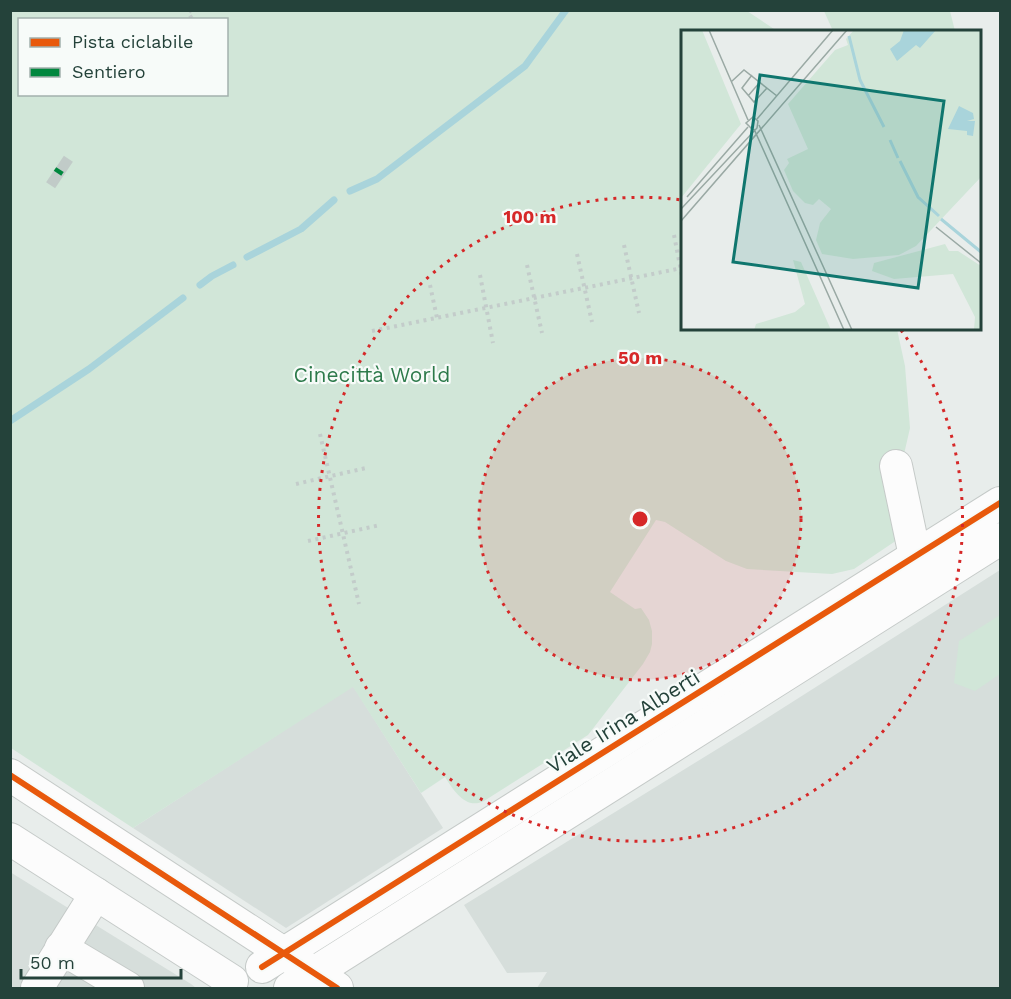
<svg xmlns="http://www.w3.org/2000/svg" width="1011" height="999" viewBox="0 0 1011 999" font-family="'Work Sans',sans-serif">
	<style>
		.built { fill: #d6dedb }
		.green { fill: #d1e6d8; fill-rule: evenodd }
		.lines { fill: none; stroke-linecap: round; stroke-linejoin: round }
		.stream { stroke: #a9d4db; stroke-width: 7 }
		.minor-tunnel { stroke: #c1cbc8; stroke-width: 32; stroke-dasharray: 32 16; stroke-linecap: butt }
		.minor-casing { stroke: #c5cac8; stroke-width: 34 }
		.path { stroke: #c3ccca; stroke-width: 4; stroke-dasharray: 3 4.5; stroke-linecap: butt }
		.minor { stroke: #fcfcfc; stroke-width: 32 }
		.quiet { stroke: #00873e; stroke-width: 4.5; stroke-dasharray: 9 4.5; stroke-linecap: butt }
		.cycleway-casing { stroke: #f7fbf9; stroke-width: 10 }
		.cycleway { stroke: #e8590c; stroke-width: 6 }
		.ring { fill: none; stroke: #d62828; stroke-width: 3; stroke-dasharray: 3 6 }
		.labels { text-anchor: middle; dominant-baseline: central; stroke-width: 4.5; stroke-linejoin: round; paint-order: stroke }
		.park-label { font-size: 21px; fill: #2d7a4b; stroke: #f7fbf9 }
		.street-label { font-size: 21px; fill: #24423a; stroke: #f7fbf9 }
		.inset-river { fill: none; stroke: #a9d4db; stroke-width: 3 }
		.inset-road { fill: none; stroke: #9aa9a4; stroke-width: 1.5 }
		.view { fill: #0f766e; fill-opacity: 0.15; stroke: #0f766e; stroke-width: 3 }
		.inset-edge { fill: none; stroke: #24423a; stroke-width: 3 }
		.centre { fill: #d62828; stroke: #f7fbf9; stroke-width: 3 }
		.ring-label { font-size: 18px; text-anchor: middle; font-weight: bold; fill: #d62828; stroke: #f7fbf9; stroke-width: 4.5; stroke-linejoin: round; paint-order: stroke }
	</style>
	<rect width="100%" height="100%" fill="#e8edeb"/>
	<g class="built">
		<path d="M1000,570v418h-463l10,-16 -40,1 -43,-68 281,-173z"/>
		<path d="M353,686l90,142 -157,100 -153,-100z"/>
		<path d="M10,872l181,112 5,4h-185z"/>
	</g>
	<g class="green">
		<path d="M10,11h737l30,20 -95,1v296l215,1 8,37 5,62 -8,35 -5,77 -43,29 -22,5 -85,-5 -21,-8 -61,-39 -9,-2 -46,72 25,17 6,-1 8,12 3,11v13l-2,8 -7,12 -55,71 -104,66c-18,9 -30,-10 -39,-24l-24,16 -68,-106 -220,141 -122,-80zM20,20h206v74h-206z"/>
		<path d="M824,11h126l5,20h-122z"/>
		<path d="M1000,615v59l-25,17 -21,-8 5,-42z"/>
	</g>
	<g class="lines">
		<g class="stream">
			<path d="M350,191l27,-12 148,-113 41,-56"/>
			<path d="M247,257l54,-28 33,-29"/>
			<path d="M200,285l12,-9 21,-11"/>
			<path d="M10,421l79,-52 94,-71"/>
		</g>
		<path class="minor-tunnel" d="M55,169l9,6"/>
		<g class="minor-casing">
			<g id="minor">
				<path d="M896,466l19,90"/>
				<path d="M10,775l327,213"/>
				<path d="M10,839l222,142"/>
				<path d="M61,948l67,40"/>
				<path d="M262,967l738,-464"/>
				<path d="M37,988l59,-94"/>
				<path d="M290,988l710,-449"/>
			</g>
		</g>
		<g class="path">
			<path d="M191,10l-3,3 5,7"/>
			<path d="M674,235l8,41"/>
			<path d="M624,245l15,68"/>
			<path d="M577,254l15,68"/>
			<path d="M527,265l15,68"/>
			<path d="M480,275l13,68"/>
			<path d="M430,285l7,33"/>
			<path d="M372,331l310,-63"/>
			<path d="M320,434l39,170"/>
			<path d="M296,484l70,-16"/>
			<path d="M308,541l72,-16"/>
		</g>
		<use href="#minor" class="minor"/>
		<path class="quiet" d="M55,169l9,6"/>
		<g class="cycleway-casing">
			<g id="cycleway">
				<path d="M10,775l327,213"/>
				<path d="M262,967l738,-464"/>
			</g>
		</g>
		<use href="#cycleway" class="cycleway"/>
	</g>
	<circle cx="640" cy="519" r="161" fill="#d62828" fill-opacity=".12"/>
	<g class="ring">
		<circle cx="640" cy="519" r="161"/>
		<path d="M901 330A322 322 0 1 1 682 200"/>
	</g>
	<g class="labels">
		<g class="park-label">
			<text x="372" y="374">Cinecittà World</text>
		</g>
		<g class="street-label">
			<text transform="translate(623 721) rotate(-32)">Viale Irina Alberti</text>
		</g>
	</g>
	<g transform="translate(681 30)">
		<rect width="300" height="300" fill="#e8edeb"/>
		<path d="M0,0h21l39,94 -60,74zM173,0h127v147l-65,69 -17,9 -46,4 -31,-5 -6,-14 4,-17 11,-14 -12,-10 -6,6 -8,-2 -12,-12 -9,-21 5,-7 -2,-4 21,-10 -20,-45 47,-54 13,-5 -2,-6zM264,214l4,7h9l23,15v64h-7l1,-13 -22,-43 -59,5 -22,-8 2,-8zM112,230l8,2 30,68h-77l2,-6 39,-12 10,-8z" fill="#d1e6d8"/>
		<path d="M223,0h32l-16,18 -4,-3 -19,16 -7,-12 10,-8zM278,76l14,7 1,6 -7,2h8l-2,15 -6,-1v-4l-19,-2z" fill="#a9d4db"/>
		<path class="inset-river" d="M168,6l11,44 24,47M209,110l8,18M219,131l18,36 21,19M260,189l40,33"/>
		<path class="inset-road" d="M28,0l39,90M71,45l-10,13 12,14 13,-14M50,52l13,-12 33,26M67,66l12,-14M76,89l76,-89M78,95l93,205M73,99l90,201M6,167l61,-70M0,179l76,-81 1,-7 -5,-4 -7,6 7,7M0,191l166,-191M255,197l45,36"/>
		<path class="view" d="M79,45l184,26 -26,187 -185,-26z"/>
		<rect width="300" height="300" class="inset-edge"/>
	</g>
	<circle cx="640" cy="519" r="9" class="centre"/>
	<g class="ring-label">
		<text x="530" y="223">100 m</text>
		<text x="640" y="364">50 m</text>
	</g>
	<rect width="1011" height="999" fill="none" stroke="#24423a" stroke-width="24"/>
	<rect x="18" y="18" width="210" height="78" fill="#f7fbf9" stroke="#a3b1ad" stroke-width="1.5"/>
	<rect x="30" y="38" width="30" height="9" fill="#e8590c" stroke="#a3b1ad" stroke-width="1.5"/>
	<text x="72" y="48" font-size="18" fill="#24423a">Pista ciclabile</text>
	<rect x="30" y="68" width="30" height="9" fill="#00873e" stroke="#a3b1ad" stroke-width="1.5"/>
	<text x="72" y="78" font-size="18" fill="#24423a">Sentiero</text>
	<path d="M21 969v9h160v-9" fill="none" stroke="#24423a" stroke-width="3"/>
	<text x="30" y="969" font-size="18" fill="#24423a" stroke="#f7fbf9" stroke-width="4.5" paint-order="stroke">50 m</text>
</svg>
